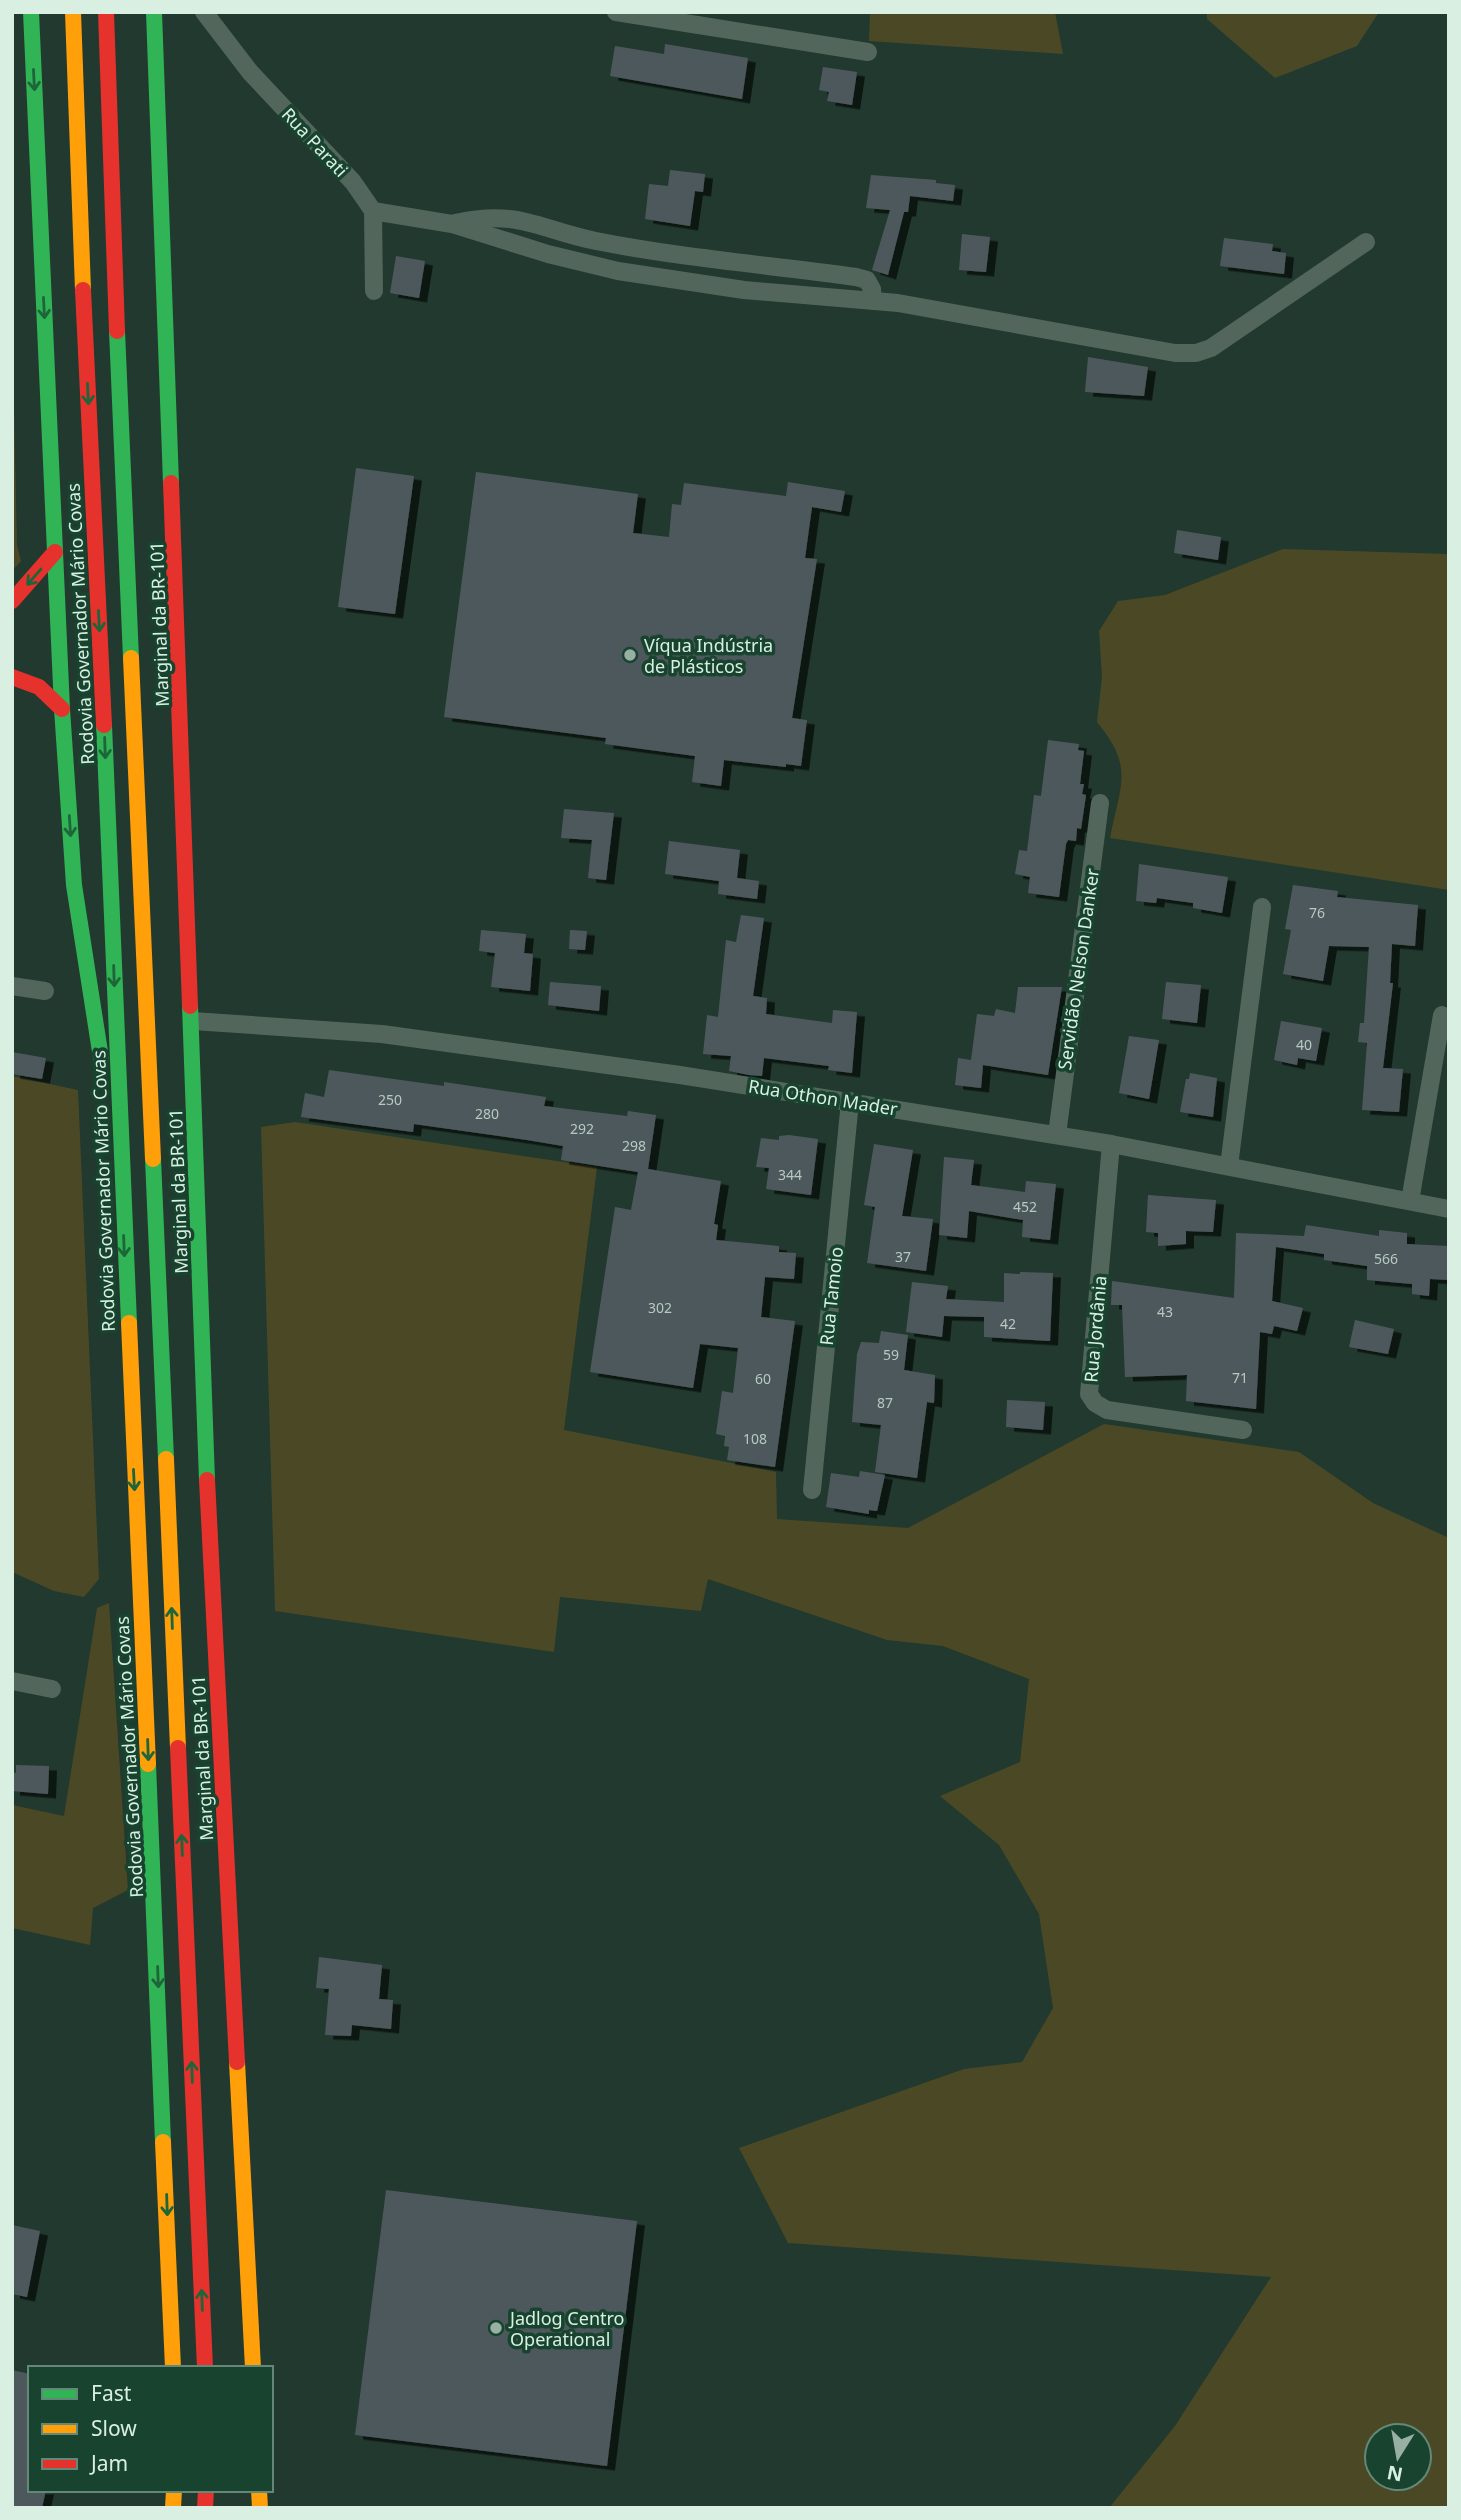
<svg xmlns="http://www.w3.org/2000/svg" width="1461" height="2520" viewBox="0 0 1461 2520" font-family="'Noto Sans',sans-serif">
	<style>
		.green { fill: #4b4925; fill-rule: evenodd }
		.building { fill: #4e595c; filter: url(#shadow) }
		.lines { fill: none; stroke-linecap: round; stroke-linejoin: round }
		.street { stroke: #52665c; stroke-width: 18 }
		.fast { stroke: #30b455; stroke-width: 16 }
		.slow { stroke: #ff9f0a; stroke-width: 16 }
		.jam { stroke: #e5322d; stroke-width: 16 }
		.oneway { stroke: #1e653a }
		.poi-dot { fill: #98afa3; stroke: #17432f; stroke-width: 2.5 }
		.labels { text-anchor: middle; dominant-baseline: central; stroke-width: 7; stroke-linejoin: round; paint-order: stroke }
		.number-label { font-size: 14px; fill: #b6cac0 }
		.street-label { font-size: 18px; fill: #d8efe2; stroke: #17432f }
		.poi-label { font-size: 18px; fill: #d8efe2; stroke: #17432f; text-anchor: start }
	</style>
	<defs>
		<filter id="shadow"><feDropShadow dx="8" dy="4.5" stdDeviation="0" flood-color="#0009"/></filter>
	</defs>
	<rect width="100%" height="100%" fill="#21392e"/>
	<g class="green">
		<path d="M870,12h185l8,42 -194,-13z"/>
		<path d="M1207,12h172l-22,34 -82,32 -68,-59z"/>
		<path d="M12,311l5,234 4,16 -9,10z"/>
		<path d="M1283,549l166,5v336l-339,-52c10,-53 25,-70 -13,-116l5,-45 -3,-46 19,-30 47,-6z"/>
		<path d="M12,1076l66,14 21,489 -15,18 -30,-6 -42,-19z"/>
		<path d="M295,1122l302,45 -33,263 212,42 1,47 131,9 196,-104 195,28 74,51 76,35v970h-340l66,-82 96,-149 -483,-34 -49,-95 225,-79 58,-7 31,-54 -14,-94 -40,-69 -59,-49 80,-34 9,-83 -86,-33 -56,-6 -179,-61 -7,32 -141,-14 -6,55 -279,-41 -14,-484zM1419,2436v42h-42v-42z"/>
		<path d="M109,1603l19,287 -35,18 -3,37 -78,-17v-123l52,11 33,-208z"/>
	</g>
	<g class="building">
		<path d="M665,44l83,14 -6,41 -132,-23 5,-30 49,8z"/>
		<path d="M823,67l34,5 -5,33 -25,-4 2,-9 -10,-2z"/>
		<path d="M670,170l35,4 -2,18 -8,-1 -5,35 -45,-7 4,-35 19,2z"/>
		<path d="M871,175l65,5v3l19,2 -2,16 -43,-5 -2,16h-4l-16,63 -16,-5 18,-60 -24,-2z"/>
		<path d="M962,234l28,3 -4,35 -27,-2z"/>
		<path d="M1224,238l49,6 -1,7 14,2 -2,21 -64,-8z"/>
		<path d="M396,256l29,5 -6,37 -29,-5z"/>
		<path d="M1088,357l60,10 -4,29 -59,-4z"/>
		<path d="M356,468l58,8 -19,138 -57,-7z"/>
		<path d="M476,472l162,22 -5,39 36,4 3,-33 9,1 3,-22 102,13 2,-14 57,9 -4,21 -29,-5 -7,51 12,1 -25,159 15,2 -6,46 -15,-2v3l-62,-7 -3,26 -29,-4 3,-26 -90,-12 1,-6 -162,-21z"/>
		<path d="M1177,530l44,7 -3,23 -44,-7z"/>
		<path d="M1048,740l31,4 -1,6 6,1 -4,33h4l-2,10 4,1 -5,34 -4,-1 -1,13 -8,-1 -2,4 -7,53 -31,-4 2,-16 -15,-3 4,-24 8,1 7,-56 7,1z"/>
		<path d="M564,809l50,4 -8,67 -18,-2 4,-38 -31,-2z"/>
		<path d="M669,841l71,9 -3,28 22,3 -2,18 -39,-5 1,-13 -54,-7z"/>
		<path d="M1139,864l89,13 -6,36 -29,-5v-5l-36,-5 -1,5 -20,-2z"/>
		<path d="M1293,885l45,6 -1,6 81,8 -3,41 -23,-2 -2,39h3l-10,85 20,1 -4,43 -37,-2 5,-67 -9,-1 2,-19h4l5,-76 -40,-1 -6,35 -40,-7 8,-44 -6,-1z"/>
		<path d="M741,915l23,3 -11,78 14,2 -1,16 66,9 1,-13 24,2 -5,61 -24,-3 1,-4 -65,-8 -2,18 -13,-1 -20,-4 2,-15 -28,-2 4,-39 11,2 8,-77 10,2z"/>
		<path d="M481,930l45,4 -2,19 9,1 -3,37 -39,-4 4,-34 -16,-2z"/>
		<path d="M570,930l17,1 -2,19 -16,-1z"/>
		<path d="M550,982l51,4 -2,25 -51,-6z"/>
		<path d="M1166,982l35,3 -4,38 -35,-4z"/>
		<path d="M1018,987h44l-14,88 -65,-10 -2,23 -26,-3 3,-27 13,2 6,-46 17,2 2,-7 19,4z"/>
		<path d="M1281,1021l41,7 -6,33 -18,-3 -1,7 -23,-5z"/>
		<path d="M1129,1036l30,4 -10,59 -30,-6z"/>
		<path d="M12,1052l34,6 -4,21 -30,-5z"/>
		<path d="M329,1070l115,16v-4l102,15 -2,9 83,10 1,-5 28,4 -8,54 73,12 -7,43 4,1 -2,15 63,6v6l17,1 -2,26 -29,-2 -4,40 34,4 -20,146 -48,-7 2,-13 -5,-1 1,-10 -9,-2 6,-43 11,2 5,-45 -38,-4 -7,44 -103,-16 25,-165 16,3 7,-38 -77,-12 2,-14 -36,-6 -113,-16 -1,8 -112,-15 4,-24 19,4z"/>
		<path d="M1190,1073l27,5 -4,39 -33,-5 6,-33h3z"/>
		<path d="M789,1135l29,4 -7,56 -45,-6 3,-21 -13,-1 5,-29 18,2v-4z"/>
		<path d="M874,1144l39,6 -11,66 31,3 -7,52 -59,-8 8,-56 -11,-2z"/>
		<path d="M944,1157l30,3 -3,25 54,7 1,-11 30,3 -6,56 -28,-3 1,-17 -54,-9 -2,27 -28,-3z"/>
		<path d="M1148,1195l68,5 -3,32 -27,-1v13l-28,2v-13l-12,-1z"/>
		<path d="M1306,1225l73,11v-6l28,3v11l42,2v34l-19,-1 -1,17 -17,-2v-10l-45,-4v-14l-43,-6v-6l-48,-7 -4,54 31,7 -6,23 -23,-5 -2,8 -12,-2 -4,77 -70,-8 1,-26 -62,2 -3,-72h-11l1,-24 122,17 2,-65 68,3z"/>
		<path d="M1020,1272l33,1 -3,68 -66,-4v-20l-40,-1 -2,21 -36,-5 6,-50 36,4 -2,13 58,3v-29l16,1z"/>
		<path d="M1355,1320l39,9 -6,25 -39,-7z"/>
		<path d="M881,1331l27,4 -4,35 31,5 -1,28 -7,-1 -10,76 -42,-6 6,-47 -29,-3 5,-68 4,-12 18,1z"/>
		<path d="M1007,1400l38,2 -2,28 -37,-3z"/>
		<path d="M860,1471l25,4 -8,36 -8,-1v4l-43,-7 5,-34 28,4z"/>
		<path d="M16,1765l33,1 -1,28 -36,-3v-19l4,1z"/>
		<path d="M319,1957l63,8 -3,34 14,1 -2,29 -39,-4 -1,11 -26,-1 4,-46 -13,-1z"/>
		<path d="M386,2190l251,31 -30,245 -252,-31z"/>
		<path d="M12,2225l28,6 -13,66 -15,-3z"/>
		<path d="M12,2370l18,4v116h16l-4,18h-30z"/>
	</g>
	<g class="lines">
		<g class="street">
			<path d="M204,12l46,60 103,110 20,29 1,80"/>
			<path d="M616,12l252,40"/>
			<path d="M373,211l79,13 96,30 70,17 126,19 154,13 277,50h21l15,-5 155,-106"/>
			<path d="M455,223c65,-14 82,6 141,18 86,17 174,24 260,36l11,3 5,9 1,12"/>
			<path d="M12,986l33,5"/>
			<path d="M193,1021l189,13 298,41 431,69 338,65"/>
			<path d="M1057,1135l43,-332"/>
			<path d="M1111,1144l-22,250 6,9 12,7 136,20"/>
			<path d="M1229,1166l33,-259"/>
			<path d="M1410,1201l32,-186"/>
			<path d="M812,1490l38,-389"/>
			<path d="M12,1681l40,8"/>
		</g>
		<g class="fast">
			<path d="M31,12l31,697"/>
			<path d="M154,12l17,471"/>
			<path d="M117,331l14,327"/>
			<path d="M62,709l12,176 27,173"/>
			<path d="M104,725l25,598"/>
			<path d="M190,1006l17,474"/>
			<path d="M153,1159l13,300"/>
			<path d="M148,1764l15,378"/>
		</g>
		<g class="slow">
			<path d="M73,12l10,278"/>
			<path d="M131,658l22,501"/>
			<path d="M129,1323l19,441"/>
			<path d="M166,1459l12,289"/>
			<path d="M237,2062l16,306"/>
			<path d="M163,2142l10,226"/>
			<path d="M259,2490l1,18"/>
			<path d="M173,2508l1,-18"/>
		</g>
		<g class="jam">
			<path d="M106,12l11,319"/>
			<path d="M83,290l21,435"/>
			<path d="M171,483l19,523"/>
			<path d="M12,601l43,-49"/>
			<path d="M12,677l27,10 23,22"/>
			<path d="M207,1480l30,582"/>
			<path d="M178,1748l27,620"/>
			<path d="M205,2508l1,-18"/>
		</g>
	</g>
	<defs><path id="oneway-shaft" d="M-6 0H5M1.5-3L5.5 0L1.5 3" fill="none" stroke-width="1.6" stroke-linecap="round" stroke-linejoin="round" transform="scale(1.75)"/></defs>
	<g class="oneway">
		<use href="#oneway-shaft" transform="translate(34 80) rotate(87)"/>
		<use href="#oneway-shaft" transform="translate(44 308) rotate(87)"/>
		<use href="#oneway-shaft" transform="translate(88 394) rotate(87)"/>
		<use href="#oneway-shaft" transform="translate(34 577) rotate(131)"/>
		<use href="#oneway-shaft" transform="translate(99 621) rotate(87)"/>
		<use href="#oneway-shaft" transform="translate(105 748) rotate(88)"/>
		<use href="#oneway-shaft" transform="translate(70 826) rotate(86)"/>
		<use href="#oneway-shaft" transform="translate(114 976) rotate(88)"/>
		<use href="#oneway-shaft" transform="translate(124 1246) rotate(88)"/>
		<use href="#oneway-shaft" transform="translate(134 1480) rotate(87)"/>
		<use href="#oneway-shaft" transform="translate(172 1618) rotate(-92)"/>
		<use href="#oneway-shaft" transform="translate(148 1750) rotate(88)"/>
		<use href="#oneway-shaft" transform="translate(182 1845) rotate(-92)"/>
		<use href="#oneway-shaft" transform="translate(158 1977) rotate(88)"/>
		<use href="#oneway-shaft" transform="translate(192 2072) rotate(-92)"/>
		<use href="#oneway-shaft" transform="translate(167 2205) rotate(88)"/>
		<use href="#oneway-shaft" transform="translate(202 2300) rotate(-92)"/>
	</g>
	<g class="poi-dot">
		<circle cx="630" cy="655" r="7"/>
		<circle cx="496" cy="2328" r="7"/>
	</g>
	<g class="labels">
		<g class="number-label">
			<text x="1317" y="912">76</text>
			<text x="1304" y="1044">40</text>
			<text x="390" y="1099">250</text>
			<text x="487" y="1113">280</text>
			<text x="582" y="1128">292</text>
			<text x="634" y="1145">298</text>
			<text x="790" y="1174">344</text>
			<text x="1025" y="1206">452</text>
			<text x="903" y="1256">37</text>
			<text x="1386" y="1258">566</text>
			<text x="660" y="1307">302</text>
			<text x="1165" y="1311">43</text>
			<text x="1008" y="1323">42</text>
			<text x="891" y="1354">59</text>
			<text x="1240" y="1377">71</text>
			<text x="763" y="1378">60</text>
			<text x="885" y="1402">87</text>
			<text x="755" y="1438">108</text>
		</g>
		<g class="street-label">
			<text transform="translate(315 142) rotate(47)">Rua Parati</text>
			<text transform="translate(80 624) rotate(-93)">Rodovia Governador Mário Covas</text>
			<text transform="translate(159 624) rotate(-92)">Marginal da BR-101</text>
			<text transform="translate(1078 969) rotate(-82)">Servidão Nelson Danker</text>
			<text transform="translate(823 1097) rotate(9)">Rua Othon Mader</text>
			<text transform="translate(103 1191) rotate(-92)">Rodovia Governador Mário Covas</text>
			<text transform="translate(178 1191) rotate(-92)">Marginal da BR-101</text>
			<text transform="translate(831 1296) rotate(-84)">Rua Tamoio</text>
			<text transform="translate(1095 1329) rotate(-85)">Rua Jordânia</text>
			<text transform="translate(129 1757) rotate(-93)">Rodovia Governador Mário Covas</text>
			<text transform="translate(202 1758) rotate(-93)">Marginal da BR-101</text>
		</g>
		<g class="poi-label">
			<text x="644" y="645">Víqua Indústria<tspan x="644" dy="21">de Plásticos</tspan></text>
			<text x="510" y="2318">Jadlog Centro<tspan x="510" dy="21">Operational</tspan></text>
		</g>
	</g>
	<rect width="1461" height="2520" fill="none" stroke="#d8efe2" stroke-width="28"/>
	<rect x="28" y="2366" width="245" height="126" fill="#17432f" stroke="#648877" stroke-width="2"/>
	<rect x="42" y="2389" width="35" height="10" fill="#30b455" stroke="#648877" stroke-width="2"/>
	<text x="91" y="2401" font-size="21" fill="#d8efe2">Fast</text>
	<rect x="42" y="2424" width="35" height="10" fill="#ff9f0a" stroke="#648877" stroke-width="2"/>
	<text x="91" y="2436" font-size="21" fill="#d8efe2">Slow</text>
	<rect x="42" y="2459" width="35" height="10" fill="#e5322d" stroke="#648877" stroke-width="2"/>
	<text x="91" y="2471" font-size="21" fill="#d8efe2">Jam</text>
	<g transform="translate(1398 2457) rotate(191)"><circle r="33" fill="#17432f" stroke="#648877" stroke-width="2"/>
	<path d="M0-5L12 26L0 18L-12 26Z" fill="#98afa3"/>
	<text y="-10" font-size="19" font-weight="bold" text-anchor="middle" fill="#d8efe2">N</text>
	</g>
</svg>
